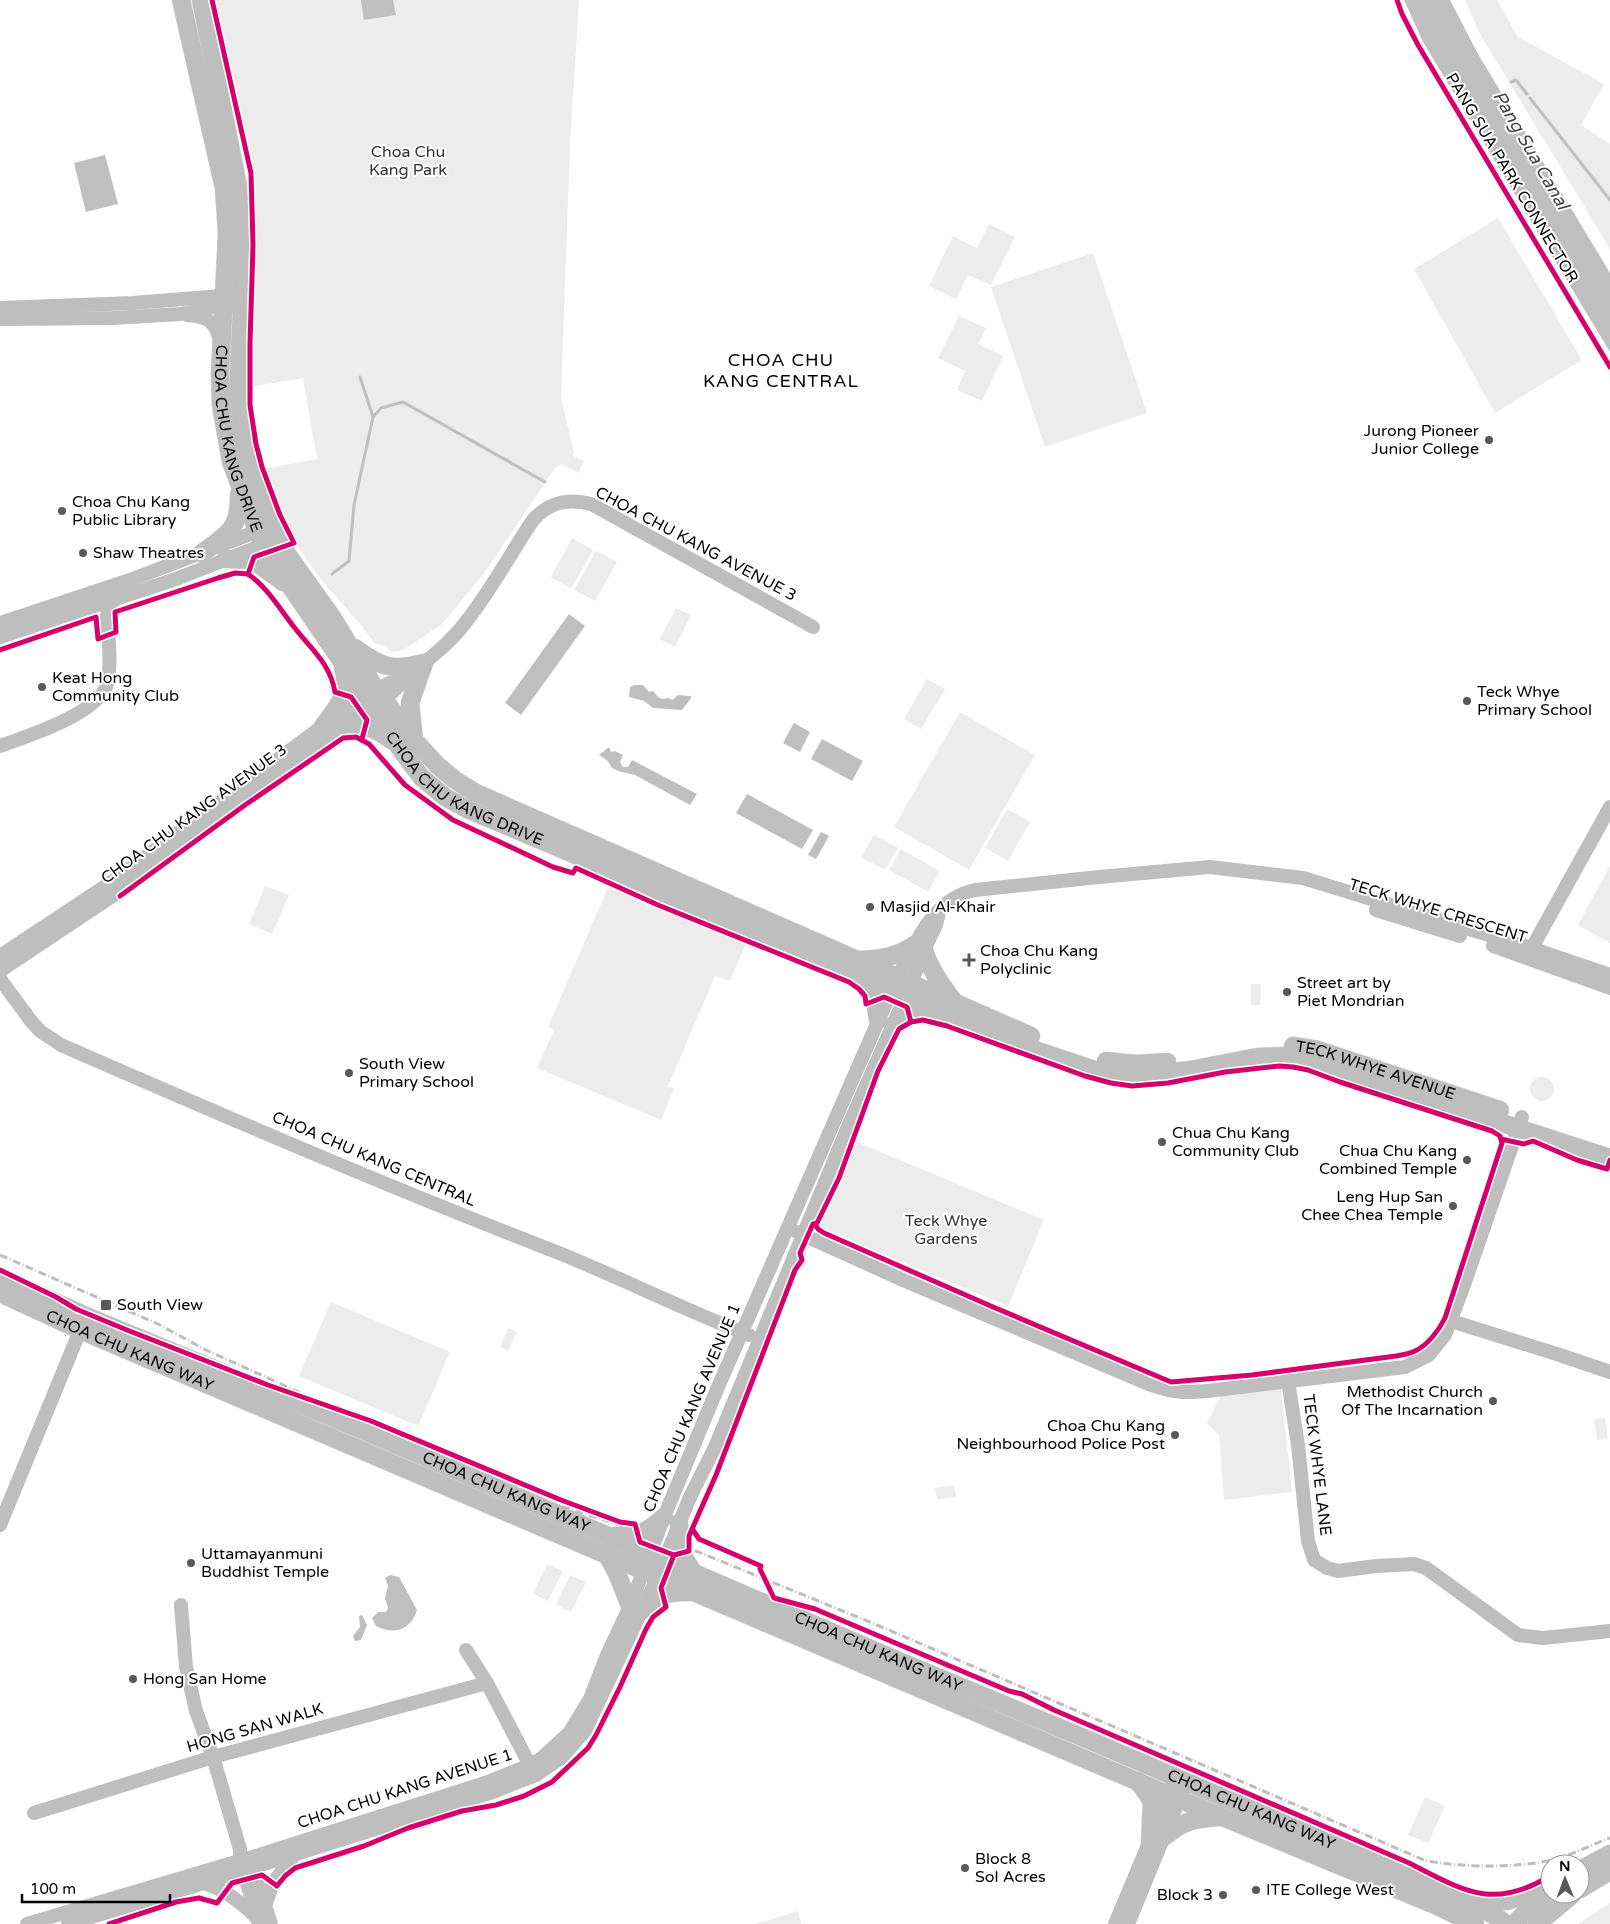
<svg xmlns="http://www.w3.org/2000/svg" width="1610" height="1924" viewBox="0 0 1610 1924" font-family="'Varela Round',sans-serif">
	<style>
		.green { fill: #ececec }
		.water { fill: #bfbfbf }
		.lines { fill: none; stroke-linecap: round; stroke-linejoin: round }
		.stream { stroke: #bfbfbf; stroke-width: 3 }
		.major-casing { stroke: #dbdbdb; stroke-width: 19 }
		.minor { stroke: #bebebe; stroke-width: 14 }
		.major { stroke: #bebebe; stroke-width: 18 }
		.rail { stroke: #bebebe; stroke-width: 3; stroke-dasharray: 8 2.5 1 2.5; stroke-linecap: butt }
		.cycleway-casing { stroke: #fff; stroke-width: 8 }
		.cycleway { stroke: #d6006c; stroke-width: 5 }
		.poi-dot { fill: #595959; stroke: #fff; stroke-width: 2 }
		.labels { text-anchor: middle; dominant-baseline: central; stroke-width: 4; stroke-linejoin: round; paint-order: stroke }
		.park-label { font-size: 16px; fill: #333; stroke: #fff }
		.street-label { font-size: 16px; fill: #000; stroke: #fff }
		.poi-label { font-size: 16px; fill: #000; stroke: #fff; text-anchor: start }
		.water-label { font-size: 18px; font-style: italic; fill: #444; stroke: #fff }
		.neighbourhood-label { font-size: 18px; letter-spacing: 1px; fill: #000; stroke: #fff }
	</style>
	<rect width="100%" height="100%" fill="#fff"/>
	<g class="green">
		<path d="M213,0h366l-9,145 -9,252 13,56 -2,2 12,6 -6,12 -17,-9 -6,4 -70,104 -43,52 -37,25 -10,3 -5,-1 -4,-5 -11,-2c-18,-27 -43,-49 -62,-75 -24,-33 -36,-62 -50,-100l54,-10 -14,-81 -54,9 2,-130 -3,-79z"/>
		<path d="M1465,0h32l21,37 86,47 -23,41 29,19v105l-130,-215z"/>
		<path d="M1498,218l84,142 -87,53 -81,-144z"/>
		<path d="M989,224l26,13 -24,48 -23,-10 -12,24 -27,-13 24,-50 24,12z"/>
		<path d="M1093,253l54,160 -102,34 -54,-160z"/>
		<path d="M959,316l27,12 -8,16 25,12 -21,45 -25,-11 8,-19 -27,-13z"/>
		<path d="M572,538l21,12 -22,39 -20,-12z"/>
		<path d="M596,551l21,11 -22,39 -21,-11z"/>
		<path d="M676,608l15,7 -16,32 -15,-8z"/>
		<path d="M927,679l18,10 -24,40 -17,-10z"/>
		<path d="M960,712l75,43 -66,115 -75,-43z"/>
		<path d="M1007,809l23,13 -22,39 -23,-13z"/>
		<path d="M874,835l24,13 -13,22 -24,-13z"/>
		<path d="M901,849l39,22 -12,21 -39,-22z"/>
		<path d="M1610,866v77l-32,-18z"/>
		<path d="M609,885l137,58 -16,38 -15,-5 -47,110 6,3 -13,31 -124,-52 17,-38 -6,-3z"/>
		<path d="M265,886l24,9 -17,39 -23,-10z"/>
		<path d="M1251,984h10l-1,21h-9z"/>
		<circle cx="1542" cy="1089" r="12"/>
		<path d="M854,1141l190,79 -36,86 -190,-79z"/>
		<path d="M331,1302l119,50 -32,74 -119,-50z"/>
		<path d="M508,1328l9,4 -9,19 -8,-4z"/>
		<path d="M1280,1379l12,113 -68,8 -5,-65 -12,-12 20,-39z"/>
		<path d="M1605,1418l3,20 -11,2 -3,-21z"/>
		<path d="M954,1485l2,12 -19,2 -2,-11z"/>
		<path d="M547,1564l16,7 -15,30 -15,-7z"/>
		<path d="M570,1575l16,7 -15,30 -15,-7z"/>
		<path d="M1425,1797l20,9 -17,37 -20,-8z"/>
		<path d="M1610,1903v21h-32z"/>
		<path d="M798,1911l3,13h-46z"/>
	</g>
	<g class="water">
		<path d="M361,0h32l3,15 -32,5z"/>
		<path d="M1404,0h46l28,54 132,219v79l-187,-310z"/>
		<path d="M105,155l13,49 -32,8 -12,-49z"/>
		<path d="M569,614l16,12 -64,89 -16,-12z"/>
		<path d="M634,685h9l6,7 4,-1c6,7 7,9 16,7l3,2 6,-5 13,1v2l-9,12 -29,-2 -9,-7 -15,-4 1,-10z"/>
		<path d="M794,723l16,9 -10,20 -17,-9z"/>
		<path d="M822,739l41,22 -11,20 -41,-22z"/>
		<path d="M609,747l2,5 4,-1 8,4 -3,7 3,5h5l4,-7 65,34 -7,11 -55,-30 -17,-4 -6,-3 -5,-8 -8,-5z"/>
		<path d="M747,794l66,36 -11,19 -66,-36z"/>
		<path d="M821,832l8,4 -13,23 -8,-4z"/>
		<path d="M390,1575l9,2 18,33c-7,21 -23,25 -41,16l-4,-8 6,-6h8l2,-4 -3,-10 3,-12 -3,-8z"/>
		<path d="M362,1615l5,10 -6,15 -6,1 -2,-5 7,-9 -1,-11z"/>
	</g>
	<g class="lines">
		<g class="stream">
			<path d="M1511,82l5,-2 11,14"/>
			<path d="M1530,98l80,102"/>
			<path d="M360,377l13,40"/>
			<path d="M332,574l17,-13 5,-56 19,-88 8,-9 22,-6 142,80"/>
		</g>
		<g class="major-casing">
			<g id="major">
				<path id="s1" d="M181,0l43,188 3,46 -7,140 1,31 10,57 26,69 10,21 75,110 22,37 57,78 24,20 24,13 95,40 322,142 140,55 72,24 36,6 56,-7 67,-13 26,-1 21,3 306,99"/>
				<path d="M201,0l37,186 5,66 -1,54 -4,87 9,66 12,37 23,51 50,70 40,66 17,23 25,34 23,25 18,15 21,13 555,243"/>
				<path d="M202,553c26,-19 38,-24 37,-59"/>
				<path d="M226,559l27,1 30,22"/>
				<path d="M355,648c28,20 36,23 69,15"/>
				<path d="M323,726c15,-19 28,-33 20,-59"/>
				<path d="M341,729c22,-5 33,-2 50,11"/>
				<path d="M414,740l-4,-37 14,-40"/>
				<path d="M924,950c6,20 18,35 30,52"/>
				<path d="M860,960c23,-1 36,-3 56,-16"/>
				<path d="M869,985l5,10 4,25"/>
				<path d="M893,1025l14,-9 22,-8"/>
				<path id="s2" d="M1293,1046l25,4 182,60"/>
				<path d="M1106,1061l30,3 31,-2"/>
				<path id="s3" d="M0,1277l86,39 264,109 549,236 185,77 339,145c24,11 63,24 83,41"/>
				<path id="s4" d="M0,1293l80,37 1082,462 273,113 40,19"/>
				<path d="M679,1523l2,30 12,19"/>
				<path d="M614,1536c24,0 31,-2 50,-19"/>
				<path d="M607,1555l9,16 14,35"/>
				<path d="M641,1611c17,-16 26,-20 49,-19"/>
				<path d="M1138,1781l14,20 -2,41"/>
				<path d="M1164,1837c20,-17 30,-18 56,-20"/>
				<path d="M1580,1870l30,-16"/>
				<path d="M1580,1889l30,-18"/>
				<path d="M1469,1902l38,-1 43,-15"/>
				<path d="M1514,1924l35,-35"/>
				<path d="M1537,1924l36,-30"/>
			</g>
		</g>
		<g class="minor">
			<path d="M0,308l133,-5 101,-8"/>
			<path d="M187,315c23,2 27,6 34,27"/>
			<path d="M0,319l112,-1 69,-4 33,-7 28,-1"/>
			<path d="M0,623l130,-43 136,-52"/>
			<path d="M0,637l176,-58 97,-38"/>
			<path d="M0,746c28,-10 98,-32 107,-62 5,-19 1,-49 0,-69l2,-7 5,-9"/>
			<path d="M1376,910l84,26"/>
			<path d="M1493,946l117,42"/>
			<path d="M1528,955l82,-148"/>
			<path d="M0,956l116,-77 207,-153 64,-42 17,-5"/>
			<path d="M0,971l111,-74 189,-139 93,-66c22,-25 52,-42 72,-69 26,-32 45,-69 68,-103 16,-18 35,-22 58,-16l222,123"/>
			<path d="M0,979l31,42 9,10 21,14c165,72 330,143 498,208 64,26 126,57 190,82"/>
			<path d="M797,1232l106,48 248,105c25,9 39,8 65,5l189,-23 24,-12 16,-20 19,-50 58,-168"/>
			<path d="M1451,1321l109,34 50,17"/>
			<path d="M1288,1381l10,64 10,96 6,19 13,8 11,3 38,-5 38,-2 12,4 92,67 25,3 67,-7"/>
			<path d="M0,1525l84,-204"/>
			<path d="M181,1605l5,62 10,44 17,46 27,92v11l19,64"/>
			<path d="M466,1650l21,33 47,90"/>
			<path d="M34,1813l179,-56 274,-74"/>
			<path d="M250,1860l21,64"/>
			<path d="M204,1883c22,7 36,19 52,34"/>
			<path d="M265,1906l8,-23 21,-28"/>
			<path d="M27,1924l229,-68 232,-74 42,-17 12,-7 27,-25 21,-34 17,-44 23,-49 34,-89 54,-130 179,-409c19,-35 35,-79 78,-88l124,-13 111,-10 93,11 228,70 79,27"/>
			<path d="M68,1924l136,-41 289,-91 43,-17 25,-17 24,-27 73,-155 32,-79 25,-50 135,-325 61,-138 13,-34 12,-25 3,-13"/>
			<path d="M1115,1924l61,-146"/>
			<path d="M1128,1924l55,-134"/>
		</g>
		<use href="#major" class="major"/>
		<path class="rail" d="M0,1255l158,69 48,26 130,59 218,95 125,40 198,81 547,235c36,8 93,8 128,0 20,-5 39,-15 58,-22"/>
		<g class="cycleway-casing">
			<g id="cycleway">
				<path d="M212,0l39,173 2,72 -3,99v61l6,39 6,23 18,48 14,28 -40,14 -6,17"/>
				<path d="M1397,0l5,14 16,31 192,322"/>
				<path d="M248,574c20,14 31,34 46,53 17,22 36,36 41,65l16,5 16,23 -5,19"/>
				<path d="M0,650l96,-33 2,22 18,-7 -1,-20 103,-34 17,-5 13,1"/>
				<path d="M120,896l125,-91 98,-67 13,-1 13,7 36,41 48,35 100,47 20,6 3,-5 82,37 191,77 10,7 6,7 1,8 18,-7 23,10 4,15"/>
				<path d="M1501,1139l23,5 9,-3 44,19 30,9 3,-9"/>
				<path d="M0,1270l56,27 20,12 51,21 141,55 103,36 190,79 59,22 15,2 5,18 34,13"/>
				<path d="M693,1530l6,9 62,27 -1,3 14,29 41,11 194,82 13,3 32,16 355,153c54,27 83,48 141,13"/>
				<path d="M109,1924l67,-22 23,-4 18,5 15,-20 30,-8 15,11 8,-10 10,-8 69,-22 44,-18 54,-17 34,-6 28,-9 28,-14 36,-34 8,-13 24,-48 26,-58 7,-12 13,-10 -5,-19 13,-33 15,-4v-15l27,-61 79,-205 7,-10 -2,-7 13,-29 4,-1 22,-45 39,-107 21,-42 12,-7 12,-2 24,6 138,50 26,7 21,3 36,-3 57,-11 54,-6 14,1 15,3 32,12 152,49 8,5 2,7 -57,175c-6,12 -17,27 -30,33 -6,3 -13,4 -19,5l-144,19 -81,7 -178,-75 -169,-74 -6,-4 -3,-5"/>
			</g>
		</g>
		<use href="#cycleway" class="cycleway"/>
	</g>
	<g class="poi-dot">
		<circle cx="1489" cy="440" r="5"/>
		<circle cx="62" cy="511" r="5"/>
		<circle cx="83" cy="553" r="5"/>
		<circle cx="42" cy="687" r="5"/>
		<circle cx="1467" cy="701" r="5"/>
		<circle cx="870" cy="907" r="5"/>
		<path d="M966.5 952.5h5v5h5v5h-5v5h-5v-5h-5v-5h5z"/>
		<circle cx="1287" cy="992" r="5"/>
		<circle cx="349" cy="1073" r="5"/>
		<circle cx="1162" cy="1142" r="5"/>
		<circle cx="1467" cy="1160" r="5"/>
		<circle cx="1453" cy="1206" r="5"/>
		<rect x="100" y="1299" width="12" height="12" rx="2.5"/>
		<circle cx="1493" cy="1401" r="5"/>
		<circle cx="1175" cy="1435" r="5"/>
		<circle cx="191" cy="1563" r="5"/>
		<circle cx="133" cy="1679" r="5"/>
		<circle cx="965" cy="1868" r="5"/>
		<circle cx="1256" cy="1890" r="5"/>
		<circle cx="1223" cy="1895" r="5"/>
	</g>
	<g class="labels">
		<g class="park-label">
			<text x="408" y="152">Choa Chu<tspan x="408" dy="18">Kang Park</tspan></text>
			<text x="946" y="1221">Teck Whye<tspan x="946" dy="18">Gardens</tspan></text>
		</g>
		<g class="street-label">
			<text transform="translate(1512 178) rotate(59)">PANG SUA PARK CONNECTOR</text>
			<text stroke="none"><textPath href="#s1" startOffset="446">CHOA CHU KANG DRIVE</textPath></text>
			<text transform="translate(696 544) rotate(28)">CHOA CHU KANG AVENUE 3</text>
			<text stroke="none"><textPath href="#s1" startOffset="880">CHOA CHU KANG DRIVE</textPath></text>
			<text transform="translate(194 814) rotate(-36)">CHOA CHU KANG AVENUE 3</text>
			<text transform="translate(1438 911) rotate(17)">TECK WHYE CRESCENT</text>
			<text stroke="none"><textPath href="#s2" startOffset="86">TECK WHYE AVENUE</textPath></text>
			<text transform="translate(374 1159) rotate(23)">CHOA CHU KANG CENTRAL</text>
			<text stroke="none"><textPath href="#s4" startOffset="142">CHOA CHU KANG WAY</textPath></text>
			<text transform="translate(692 1408) rotate(-67)">CHOA CHU KANG AVENUE 1</text>
			<text transform="translate(1317 1465) rotate(83)">TECK WHYE LANE</text>
			<text stroke="none"><textPath href="#s3" startOffset="550">CHOA CHU KANG WAY</textPath></text>
			<text stroke="none"><textPath href="#s3" startOffset="955">CHOA CHU KANG WAY</textPath></text>
			<text transform="translate(255 1728) rotate(-16)">HONG SAN WALK</text>
			<text transform="translate(405 1789) rotate(-18)">CHOA CHU KANG AVENUE 1</text>
			<text stroke="none"><textPath href="#s3" startOffset="1360">CHOA CHU KANG WAY</textPath></text>
		</g>
		<g class="poi-label">
			<text x="1479" y="431" text-anchor="end">Jurong Pioneer<tspan x="1479" dy="18">Junior College</tspan></text>
			<text x="72" y="502">Choa Chu Kang<tspan x="72" dy="18">Public Library</tspan></text>
			<text x="93" y="553">Shaw Theatres</text>
			<text x="52" y="678">Keat Hong<tspan x="52" dy="18">Community Club</tspan></text>
			<text x="1477" y="692">Teck Whye<tspan x="1477" dy="18">Primary School</tspan></text>
			<text x="880" y="907">Masjid Al-Khair</text>
			<text x="980" y="951">Choa Chu Kang<tspan x="980" dy="18">Polyclinic</tspan></text>
			<text x="1297" y="983">Street art by<tspan x="1297" dy="18">Piet Mondrian</tspan></text>
			<text x="359" y="1064">South View<tspan x="359" dy="18">Primary School</tspan></text>
			<text x="1172" y="1133">Chua Chu Kang<tspan x="1172" dy="18">Community Club</tspan></text>
			<text x="1457" y="1151" text-anchor="end">Chua Chu Kang<tspan x="1457" dy="18">Combined Temple</tspan></text>
			<text x="1443" y="1197" text-anchor="end">Leng Hup San<tspan x="1443" dy="18">Chee Chea Temple</tspan></text>
			<text x="117" y="1305">South View</text>
			<text x="1483" y="1392" text-anchor="end">Methodist Church<tspan x="1483" dy="18">Of The Incarnation</tspan></text>
			<text x="1165" y="1426" text-anchor="end">Choa Chu Kang<tspan x="1165" dy="18">Neighbourhood Police Post</tspan></text>
			<text x="201" y="1554">Uttamayanmuni<tspan x="201" dy="18">Buddhist Temple</tspan></text>
			<text x="143" y="1679">Hong San Home</text>
			<text x="975" y="1859">Block 8<tspan x="975" dy="18">Sol Acres</tspan></text>
			<text x="1266" y="1890">ITE College West</text>
			<text x="1213" y="1895" text-anchor="end">Block 3</text>
		</g>
		<g class="water-label">
			<text transform="translate(1531 150) rotate(60)">Pang Sua Canal</text>
		</g>
		<g class="neighbourhood-label">
			<text x="781" y="360">CHOA CHU<tspan x="781" dy="21">KANG CENTRAL</tspan></text>
		</g>
	</g>
	<g transform="translate(1565 1879) rotate(359)"><circle r="24" fill="#ffffff" stroke="#999999"/>
	<path d="M0-4L9 19L0 12L-9 19Z" fill="#595959"/>
	<text y="-8" font-size="14" font-weight="bold" text-anchor="middle" fill="#000000">N</text>
	</g>
	<path d="M22 1894v8h148v-8" fill="none" stroke="#000000" stroke-width="2.5"/>
	<text x="30" y="1894" font-size="15" fill="#000000" stroke="#ffffff" stroke-width="4" paint-order="stroke">100 m</text>
</svg>
